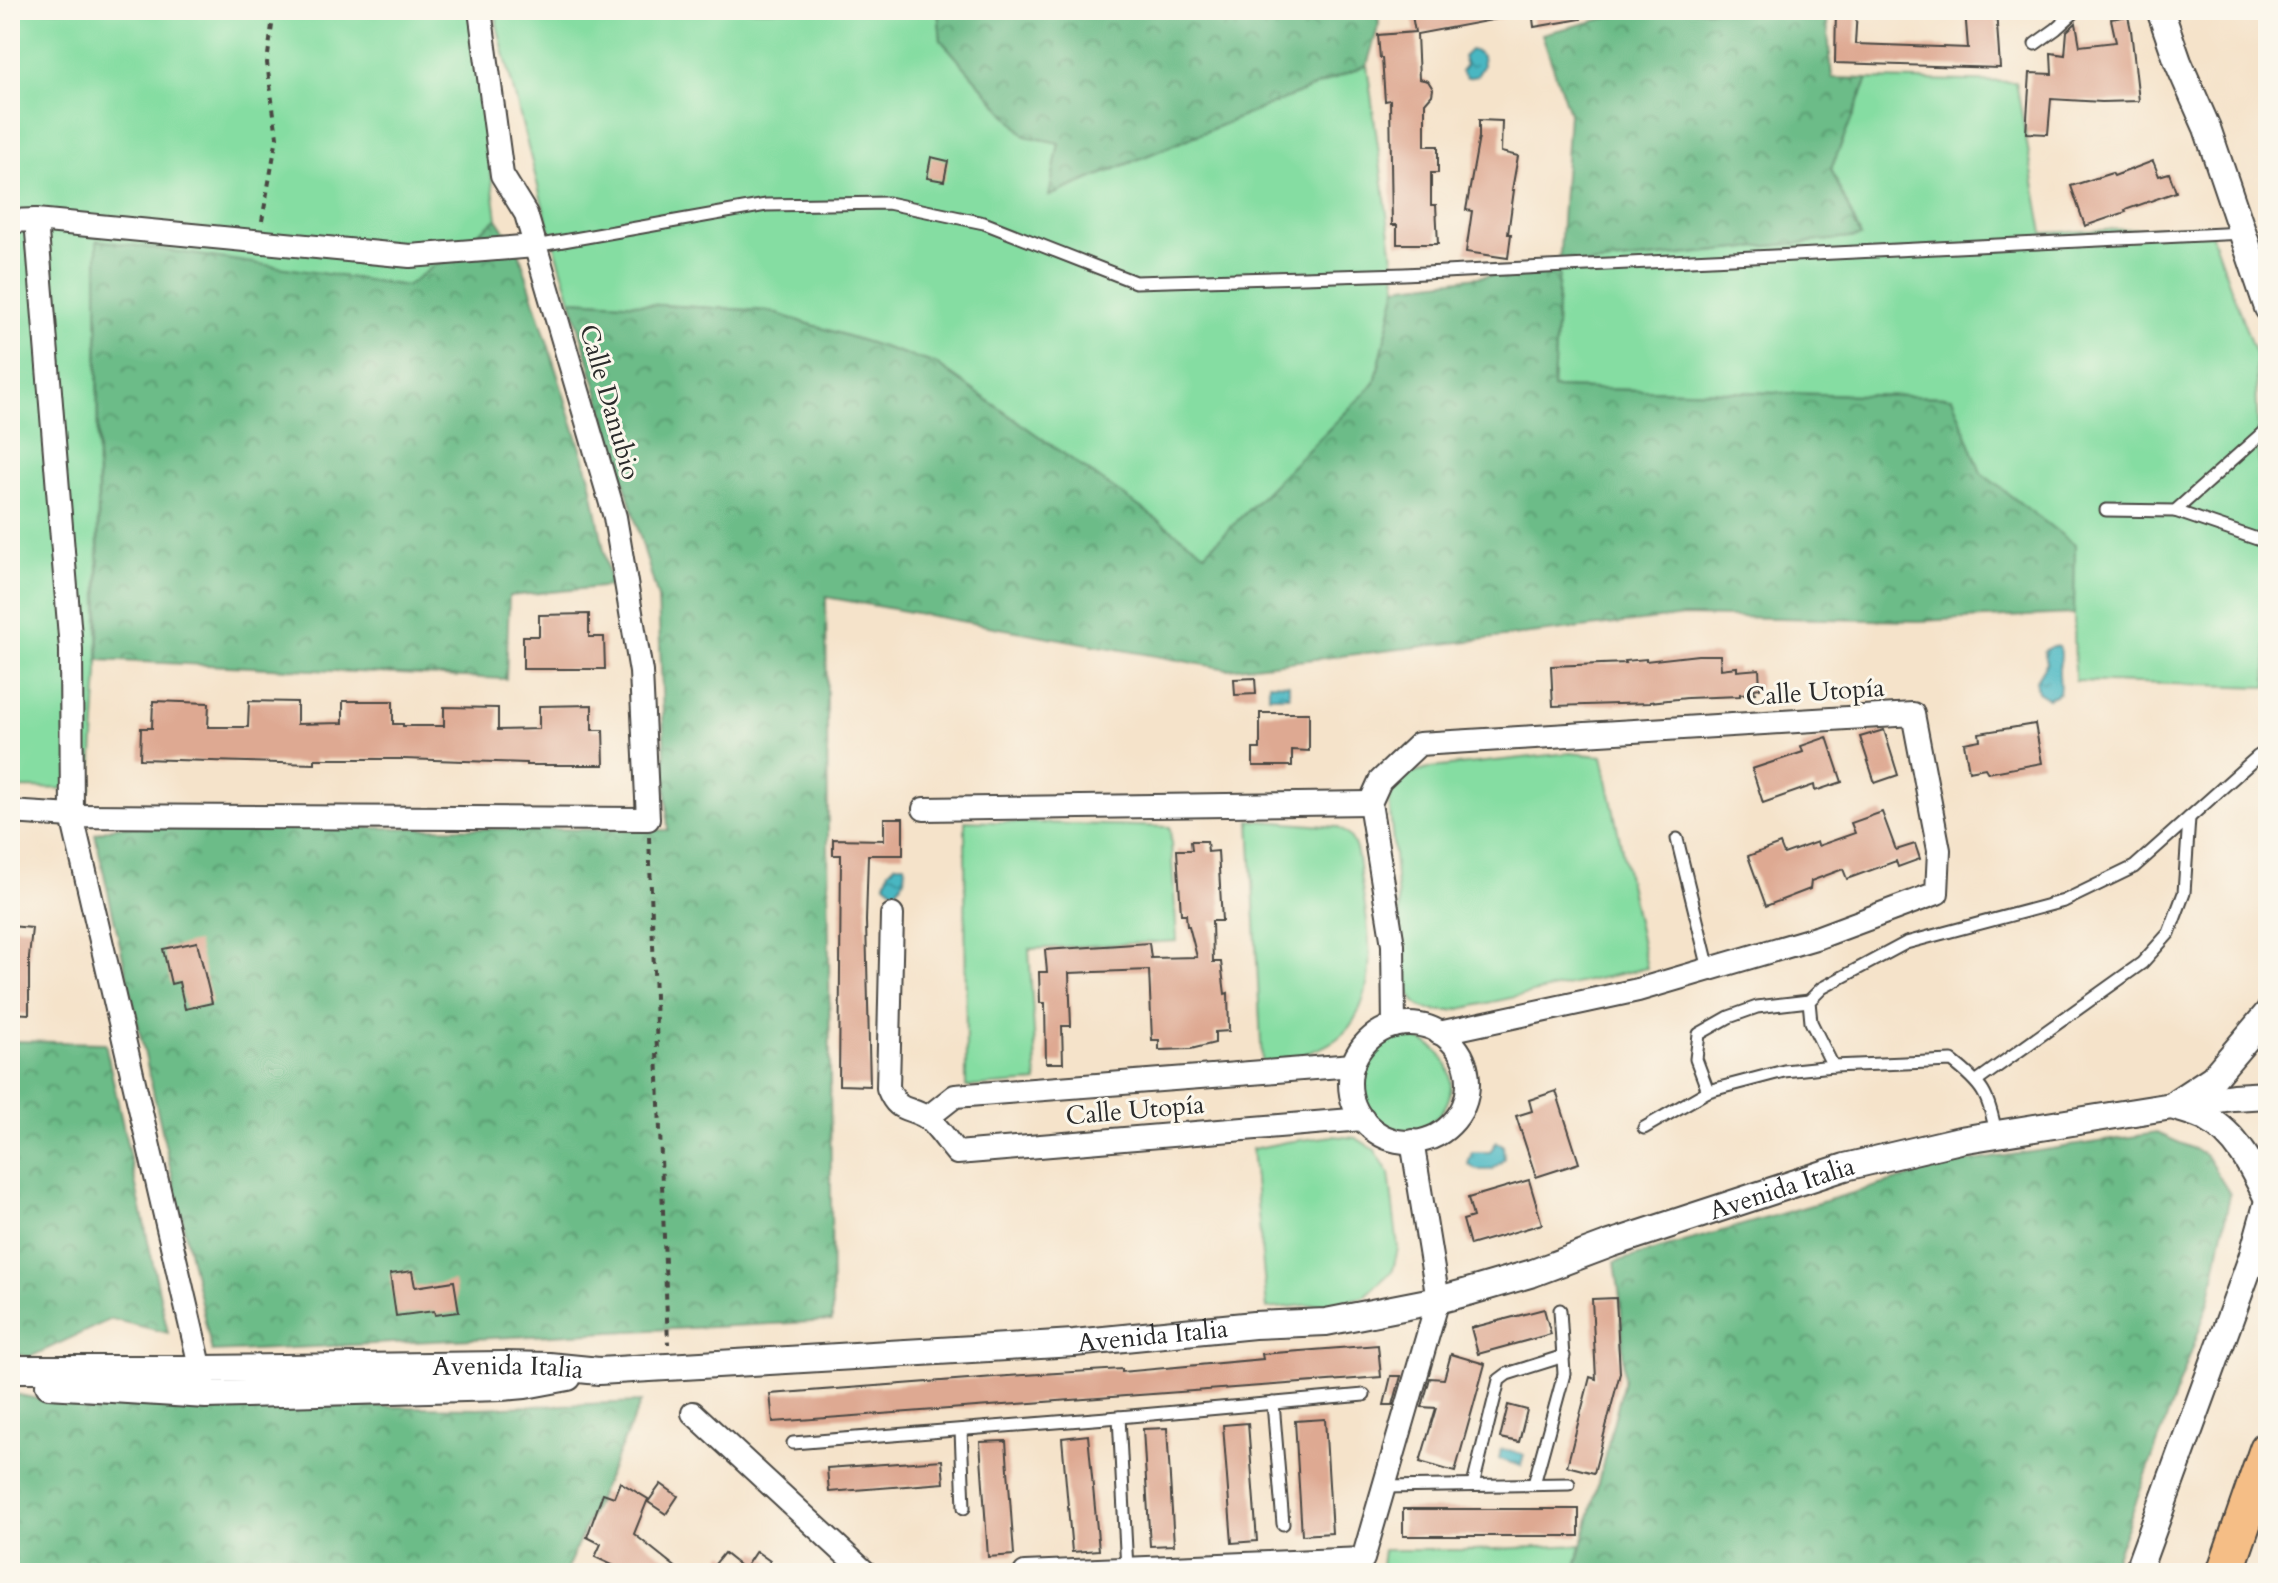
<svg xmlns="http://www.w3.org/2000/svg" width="2278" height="1583" viewBox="0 0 2278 1583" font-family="Cardo,serif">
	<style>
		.grass { fill: #85dda2; stroke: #588466; stroke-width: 2 }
		.forest { fill: url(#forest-crowns); stroke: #4c745a; stroke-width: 2 }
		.water { fill: url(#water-ripples); stroke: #3a7176; stroke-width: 2 }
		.building { fill: #dea992 }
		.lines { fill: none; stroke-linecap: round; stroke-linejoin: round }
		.service-casing { stroke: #494743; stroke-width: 15 }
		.minor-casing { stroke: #494743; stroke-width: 26 }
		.tertiary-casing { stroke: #494743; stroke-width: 30 }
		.trunk-casing { stroke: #494743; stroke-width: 40 }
		.path { stroke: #494743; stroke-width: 4; stroke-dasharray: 6 6; stroke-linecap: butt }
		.service { stroke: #fff; stroke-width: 11 }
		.minor { stroke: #fff; stroke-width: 22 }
		.tertiary { stroke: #fff; stroke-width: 26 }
		.trunk { stroke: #f5be86; stroke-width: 36 }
		.labels { text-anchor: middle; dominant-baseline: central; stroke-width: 6; stroke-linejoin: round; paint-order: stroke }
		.street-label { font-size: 26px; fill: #2b2b2b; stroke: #fbf7ec }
	</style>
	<defs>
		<pattern id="forest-crowns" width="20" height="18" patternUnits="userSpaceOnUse" patternTransform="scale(2)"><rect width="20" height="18" fill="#6cbc88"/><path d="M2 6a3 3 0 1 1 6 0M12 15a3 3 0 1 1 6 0" fill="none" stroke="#59996f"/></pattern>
		<pattern id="water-ripples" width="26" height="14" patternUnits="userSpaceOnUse" patternTransform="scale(2)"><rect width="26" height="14" fill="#49b7c2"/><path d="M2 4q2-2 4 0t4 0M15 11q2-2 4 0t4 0" fill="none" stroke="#3d959e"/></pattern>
	</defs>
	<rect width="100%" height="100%" fill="#fbf7ec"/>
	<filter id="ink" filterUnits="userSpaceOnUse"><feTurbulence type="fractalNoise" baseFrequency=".0125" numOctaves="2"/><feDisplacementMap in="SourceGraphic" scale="16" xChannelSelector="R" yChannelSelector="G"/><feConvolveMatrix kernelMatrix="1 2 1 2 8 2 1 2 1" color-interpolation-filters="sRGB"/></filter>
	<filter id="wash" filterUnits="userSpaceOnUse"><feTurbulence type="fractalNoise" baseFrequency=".006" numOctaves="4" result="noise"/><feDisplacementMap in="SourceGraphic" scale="32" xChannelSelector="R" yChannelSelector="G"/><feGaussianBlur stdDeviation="1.8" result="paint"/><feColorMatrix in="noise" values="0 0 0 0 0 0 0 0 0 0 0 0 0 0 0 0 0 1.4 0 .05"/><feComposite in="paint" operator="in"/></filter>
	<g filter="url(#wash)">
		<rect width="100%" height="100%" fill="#f5e3ca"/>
		<g class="grass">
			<path d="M10,10h460l27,209 -90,67 -310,-45 1,431 -7,117 -81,-1z"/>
			<path d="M496,10h442l3,30 118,102 -9,54 317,-131 30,222 -22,96 -170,171 -269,-190 -168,-53 -197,-11 -27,-90 -47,-185z"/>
			<path d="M1868,79l148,3 27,151 165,-8 47,129 12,333 -192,-6 -1,-67 1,-68 -94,-73 -29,-76 -399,-9 6,-121 302,-30 -30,-68z"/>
			<path d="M1569,753l33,3 45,212 -196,43c-29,1 -38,-3 -46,-32l-16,-181 13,-21 29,-9z"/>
			<path d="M1250,820l87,7c8,5 14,9 17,17 5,10 5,25 7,37 7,44 18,98 -7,139 -18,31 -61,37 -92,44z"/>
			<path d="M965,821l205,6 7,114 -148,8 8,133 -71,5z"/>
			<circle cx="1405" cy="1084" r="46"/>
			<path d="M1333,1136l23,2 19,12 14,23 9,75 -5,22 -29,27 -27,5 -70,7 -15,-160 34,-7z"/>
			<path d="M1581,1545l-6,28h-195l3,-23h92z"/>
			<path d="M256,1567l146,6h-152z"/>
		</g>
		<g class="forest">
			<path d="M938,10h440l1,14 -12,41 -318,131 10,-53 -34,-7 -84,-96z"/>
			<path d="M1639,10h187l6,68 36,1 -37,90 30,68 -302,30 -6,121 399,9 29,76 94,72 -1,69 -156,7 -234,-5 -456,53 -402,-72 6,724 -620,31 -117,-518 23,-8 550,4 -10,-232 -87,-298 197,11 168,53 269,189 170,-170 22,-96 162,-20 10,-154 -27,-79z"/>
			<path d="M497,219l22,33 71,226 21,108 -102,10 -3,83 -407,-19 -2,-420 310,46z"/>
			<path d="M10,1041l95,2 63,290 -57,-14 -81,38 -20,-4z"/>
			<path d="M2157,1133l48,21 25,40 -21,109 -99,270h-535l49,-192 -3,-77 -6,-42 338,-98z"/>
			<path d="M10,1393l42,9 426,6 163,-6 -76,171h-163l-145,-6 -7,6h-240z"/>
		</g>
		<g class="water">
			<path d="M1470,50l7,2 5,4 1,10 -6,10 -10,2 -6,-7 5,-6 -3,-8z"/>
			<path d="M2052,646l7,1c5,10 -1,16 0,26 0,8 2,12 0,20l-11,5 -10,-6 -2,-12 11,-18 -3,-11z"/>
			<path d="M1269,683l20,1v12h-20z"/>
			<path d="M896,864h9c2,12 -1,18 -10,27l-10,-8 4,-12z"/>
			<path d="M1496,1142l7,3 1,14 -12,11h-16l-8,-6 4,-12h18z"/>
			<path d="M1501,1449l23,6 -3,11 -22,-7z"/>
		</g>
		<g id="blocks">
			<g class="building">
				<path d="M1411,10h91l1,8 -86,16 2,45 9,2 5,8 -1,6 -7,8v43h13v27h-7v32h5l2,39h-41v-19h-5l-2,-125 -5,1 -3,-43h-2l-2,-23 37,-3z"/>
				<path d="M1532,10h48l1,9 -47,8z"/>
				<path d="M1836,10h21l-2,34 113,4 -3,-38h31l4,58 -165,-5z"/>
				<path d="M2128,16l3,14 8,71 -37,1 -51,-3 -3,35 -22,-1 4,-60 22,1 -1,-21 14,2 2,-24 9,-8 4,23 36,-4 -5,-23z"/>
				<path d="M1479,120l23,1 -1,31 17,4 -6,34h2l-6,44h3l-3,24 -42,-6 6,-41 -6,-1 13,-73z"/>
				<path d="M931,157l17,4 -4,20 -17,-3z"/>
				<path d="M2153,161l6,15 10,-3 7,19 -51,18 1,2 -41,14 -14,-40 41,-13 2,3z"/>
				<path d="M589,614v23h15l1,32h-82v-33h16v-21z"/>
				<path d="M1698,655h22l1,14 16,-2v4l22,-2 1,19 -6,1 1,4 -15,1v2l-53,2 -37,4v1l-97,3 -2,-40 75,-3 -1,-2 21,-2v2z"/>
				<path d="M1255,678l1,16 -21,1 -1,-16z"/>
				<path d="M153,701l56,2 -1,24h40l1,-26 48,1v22l46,-1v-22h50v23h10v2h41v-19l54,1v22l41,-1v-23l53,-1v25h11l1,35h-78v-2l-123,-4h-88v5l-175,-5 1,-31h11z"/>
				<path d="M1260,713h49v38l-17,-1v16h-39v-17h7z"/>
				<path d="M2035,724l7,39 -54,10 -3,-5 -16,3 -5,-28 16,-3 -1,-7z"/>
				<path d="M1884,730l14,45 -23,8 -15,-46z"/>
				<path d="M1827,737l15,45 -27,9 -1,-6 -51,18 -11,-34 51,-17 -2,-6z"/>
				<path d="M1882,812l14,38 19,-6 5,15 -22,8 -2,-6 -49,18 -4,-10 -32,12 -1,8 -44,17 -18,-50 32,-12 4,10 33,-12 1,4 37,-13 -4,-10z"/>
				<path d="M884,818h19v37h-35l-2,66 4,165 -31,-1 2,-230h-8v-16l51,1z"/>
				<path d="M1191,841h16l1,11 10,-1 4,70h-10l1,41h8l4,32 3,-1 1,38 -14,1v11l-24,6 -32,1v-10h-7l-3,-70 -80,3 2,53h-9l1,37h-17l-1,-60h-5l-1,-31h8l-2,-22 104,-7 2,15 46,-1 -8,-31h-2l-1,-12h-5l-4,-64h15z"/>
				<path d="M10,926l22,2 -3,30v56l-19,-1z"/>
				<path d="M197,942l15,61 -27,6 -6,-27 -8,2 -8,-35z"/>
				<path d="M1556,1091l23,72 -43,14 -20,-61 16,-5 -3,-11z"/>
				<path d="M1529,1180l13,44 -72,21 -7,-25 10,-3 -5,-19z"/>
				<path d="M412,1271l3,16 39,-6 5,31 -24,3 -1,-4 -38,5 -6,-42z"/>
				<path d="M1616,1298l4,75 -26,100 -27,-7 23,-89 6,2 -4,-80z"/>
				<path d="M1544,1309l7,25 -73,20 -7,-26z"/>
				<path d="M1378,1345l3,32 -608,45 -3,-28 238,-18 114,-7v3l141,-13 -1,-5z"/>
				<path d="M1451,1354l34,10 -30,108 -35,-10 16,-54 -14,-1 8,-29 14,1z"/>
				<path d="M1391,1376h10l-8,29h-9z"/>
				<path d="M1508,1405l19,5 -8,32 -19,-4z"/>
				<path d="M1325,1419l7,114 -30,2 -7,-114z"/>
				<path d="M1248,1423l9,118 -25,2 -9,-118z"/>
				<path d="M1167,1428l7,117 -24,1 -7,-117z"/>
				<path d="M1088,1435l11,115 -27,2 -10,-114z"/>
				<path d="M1006,1441l8,114 -26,2 -8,-115z"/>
				<path d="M942,1460l2,23 -115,9 -2,-24z"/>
				<path d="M620,1482l28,17 -14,35 49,39h-64l2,-4 -26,-12 6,-13 -14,-7 16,-44 11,4z"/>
				<path d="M661,1484l17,12 -12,18 -18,-12z"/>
				<rect x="1403" y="1509" width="176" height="27"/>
				<path d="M756,1551l14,10 -8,12h-54l16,-20 20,16z"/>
			</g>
		</g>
	</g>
	<g filter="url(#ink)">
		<use href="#blocks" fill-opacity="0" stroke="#494743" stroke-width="2"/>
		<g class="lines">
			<g class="service-casing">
				<g id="service">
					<path d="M2035,44l21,-15 21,-19"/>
					<path d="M535,246l231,-41 122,-2 96,20 151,59 269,-8 839,-41"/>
					<path d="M2106,510l69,1 93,-83"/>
					<path d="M2175,511l88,30 5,4"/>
					<path d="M1677,839l32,130"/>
					<path d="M1833,1066l-22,-44 -2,-21 13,-13 84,-45 158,-42 70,-34 123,-110 11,-7"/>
					<path d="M1977,1081l165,-118 27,-30 15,-40 5,-75"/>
					<path d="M1708,1091l-12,-32 3,-25 30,-17 28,-10 52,-6"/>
					<path d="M1644,1128l64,-37 76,-20 49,-5 119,-5c31,24 37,34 44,73"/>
					<path d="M1273,1403l10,121"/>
					<path d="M1119,1417l8,152"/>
					<path d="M961,1430l3,78"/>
					<path d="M793,1443l326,-26 245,-22"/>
					<path d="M1534,1484l30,-110 -4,-64"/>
					<path d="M1473,1485l26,-105 8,-6 57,-18"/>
					<path d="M1384,1487l185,-3"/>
				</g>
			</g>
			<g class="minor-casing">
				<g id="minor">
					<path d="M10,221l26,-1 374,36 125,-10"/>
					<path d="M924,809l446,-6"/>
					<path d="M10,812l62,4 -1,-167 -35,-429"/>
					<path d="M892,915l-4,173c11,27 20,17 39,30 12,9 21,25 30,35l406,-34"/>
					<circle cx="1409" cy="1083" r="59"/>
					<path d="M1394,1026l-1,-81 -23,-142 10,-22 39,-37 494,-30 26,136 -2,43 -118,44 -181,53 -199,43"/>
					<path d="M927,1118l28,-22 398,-31"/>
					<path d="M204,1383l-132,-567 576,3 -7,-147 -26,-155 -89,-303 -24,-39 -22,-165"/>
					<path d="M693,1413l173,160"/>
					<path d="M1025,1573l338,-14 75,-259 -26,-159"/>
				</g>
			</g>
			<g class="tertiary-casing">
				<g id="tertiary">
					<path d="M2160,10l18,52 29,66 61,180"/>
					<path d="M2178,1101l35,-23 55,-65"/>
					<path d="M2175,1107c10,3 22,6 31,11 31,17 47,50 62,81"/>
					<path id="s1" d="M10,1369h192l301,-4 46,1 50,5 475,-28 180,-18 72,-3 112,-22 30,-8 65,-19 77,-29 235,-77 115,-27 212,-34 61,-9 35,-2"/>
					<path d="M49,1385l157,10 296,-8 23,-2 43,-8"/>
					<path d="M2137,1573l115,-315 16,-57"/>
				</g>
			</g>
			<g class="trunk-casing">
				<path id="trunk" d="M2225,1573l43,-124"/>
			</g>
			<g class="path">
				<path d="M262,221l15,-84 -10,-74 7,-53"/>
				<path d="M649,837l19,507"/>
			</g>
			<use href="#service" class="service"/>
			<use href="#minor" class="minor"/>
			<use href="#tertiary" class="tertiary"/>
			<use href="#trunk" class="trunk"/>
		</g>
	</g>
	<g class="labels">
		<g class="street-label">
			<text transform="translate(610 402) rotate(74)">Calle Danubio</text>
			<text transform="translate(1815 692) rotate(-4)">Calle Utopía</text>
			<text transform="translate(1135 1110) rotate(-5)">Calle Utopía</text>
			<text stroke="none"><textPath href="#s1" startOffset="1794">Avenida Italia</textPath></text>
			<text stroke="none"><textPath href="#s1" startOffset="1144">Avenida Italia</textPath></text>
			<text stroke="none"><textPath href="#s1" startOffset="498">Avenida Italia</textPath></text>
		</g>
	</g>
	<rect width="2278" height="1583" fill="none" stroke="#fbf7ec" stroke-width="40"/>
</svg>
